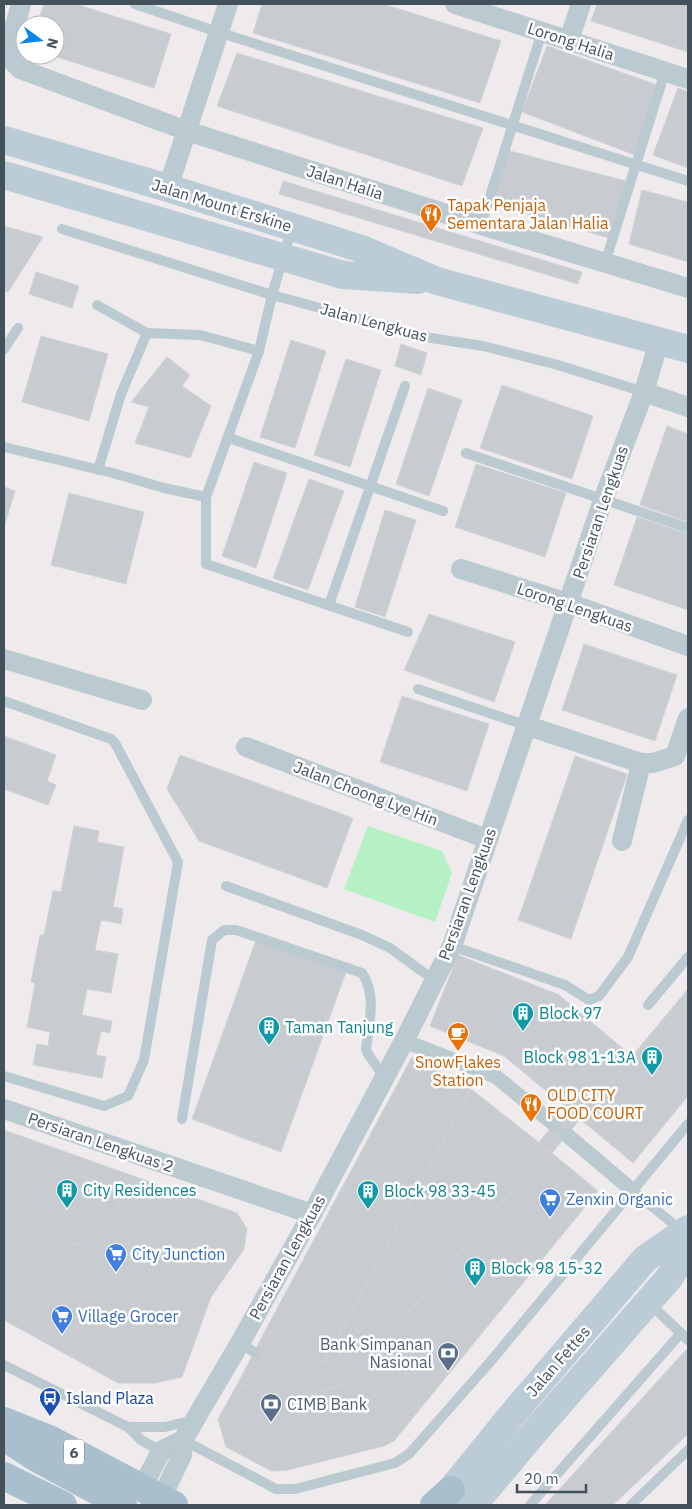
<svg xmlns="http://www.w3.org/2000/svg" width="692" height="1509" viewBox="0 0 692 1509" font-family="'IBM Plex Sans',sans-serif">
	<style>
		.green { fill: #b5f1c5 }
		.building { fill: #c8ccd1; stroke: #cfd3d8 }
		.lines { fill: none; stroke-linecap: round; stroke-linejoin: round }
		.service { stroke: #bbc9d0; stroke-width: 10 }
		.pedestrian { stroke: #bbc9d0; stroke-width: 15 }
		.minor { stroke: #bbc9d0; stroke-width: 20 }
		.secondary { stroke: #bcccd7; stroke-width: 28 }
		.primary { stroke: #a9bfce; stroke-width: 28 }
		.labels { text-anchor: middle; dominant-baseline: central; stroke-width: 5; stroke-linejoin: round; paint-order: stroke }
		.shield { fill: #fff; stroke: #7b868c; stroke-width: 1 }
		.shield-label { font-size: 15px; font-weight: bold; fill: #43525a }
		.street-label { font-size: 16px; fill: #43525a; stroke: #fff }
		.food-label { font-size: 16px; fill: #c56008; stroke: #fff; text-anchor: start }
		.culture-label { font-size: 16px; fill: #0d838f; stroke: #fff; text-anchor: start }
		.shop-label { font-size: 16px; fill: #366cbe; stroke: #fff; text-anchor: start }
		.service-label { font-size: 16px; fill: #4e5e75; stroke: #fff; text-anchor: end }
		.transit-label { font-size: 16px; fill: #164399; stroke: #fff; text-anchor: start }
	</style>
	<rect width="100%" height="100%" fill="#efebec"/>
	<path class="green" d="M368,826l74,25 10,22 -17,49 -91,-33z"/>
	<g class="building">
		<path d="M44,4h31l96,30 -17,54 -103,-33h4v-30h-18z"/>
		<path d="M262,4h121l118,37 -21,62 -227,-70z"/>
		<path d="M597,4h91v48l-97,-31z"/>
		<path d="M547,46l110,39 -22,70 -113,-43z"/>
		<path d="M237,53l246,75 -21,58 -245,-80z"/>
		<path d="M678,88l10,4v76l-35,-13z"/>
		<path d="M506,150l124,32 -18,57 -119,-35z"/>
		<path d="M283,181l299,91 -4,12 -299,-90z"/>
		<path d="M642,190l46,12v60l-59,-18z"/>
		<path d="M4,226l39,11 -35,55 -4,-1z"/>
		<path d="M36,272l43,14 -7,22 -43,-14z"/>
		<path d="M41,336l67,18 -19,67 -67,-19z"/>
		<path d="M291,340l35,11 -31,97 -35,-11z"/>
		<path d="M401,344l26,9 -6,22 -26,-9z"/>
		<path d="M167,357l23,18 -8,11 29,20 -21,52 -55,-15 14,-36 -18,-5z"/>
		<path d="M346,359l35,11 -31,97 -36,-12z"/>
		<path d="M502,385l91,31 -21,63 -92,-31z"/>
		<path d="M428,388l34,12 -33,96 -33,-12z"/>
		<path d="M667,426l21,8v88l-48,-17z"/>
		<path d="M254,462l33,11 -31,95 -34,-12z"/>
		<path d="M476,464l90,29 -21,64 -90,-30z"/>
		<path d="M309,479l35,12 -36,99 -35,-12z"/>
		<path d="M4,487l11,4 -11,36z"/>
		<path d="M69,493l75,19 -18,72 -75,-19z"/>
		<path d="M385,510l31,10 -31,97 -30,-10z"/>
		<path d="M637,517l51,17v76l-74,-25z"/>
		<path d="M429,614l86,28 -21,60 -90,-32z"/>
		<path d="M584,644l93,31 -22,66 -93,-31z"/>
		<path d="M402,696l87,28 -22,67 -87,-29z"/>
		<path d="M4,736l52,19 -9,26 9,4 -8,20 -44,-16z"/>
		<path d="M180,755l173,63 -26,70 -128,-47 -32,-52z"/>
		<path d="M575,756l52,18 -56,165 -53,-19z"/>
		<path d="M74,826l25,5 -2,11 27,5 -11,60 10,2 -2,15 -20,-4 -6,30 23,4 -7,39 -24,-4 -5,26 30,6 -2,12 -9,-2 -5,24 10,2 -4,21 -69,-13 4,-21 11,2 2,-14 -23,-5 8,-44 -4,-1 9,-47h4l9,-44 8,1z"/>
		<path d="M256,940l90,32 -65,180 -89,-33z"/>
		<path d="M458,955l101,40 50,42 -52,63 -53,-44 -74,-30z"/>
		<path d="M688,989v107l-55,67 -53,-44z"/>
		<path d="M609,1037l23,19 -52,63 -23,-19z"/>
		<path d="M412,1057l59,32 -147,274 -59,-32z"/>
		<path d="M471,1089l76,60 -198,234 -68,20 -43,-20 27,-52 59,32z"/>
		<path d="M568,1108l12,11 -28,34 -13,-11z"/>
		<path d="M4,1130l233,83 10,16 -3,20 -33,48 -29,80 -27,6h-37l-114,-63z"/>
		<path d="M547,1149l51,42 -204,250 -10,5 -96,24 -17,1 -45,-24 -8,-28 20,-36 43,20 68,-20z"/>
		<path d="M46,1165l46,15 -3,10 30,11 -1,5 24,7 -15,36 -32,-5 -45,-1 -46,-14v-44l4,2 1,-4 26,9z"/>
		<path d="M686,1350l2,2v82l-75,71h-68z"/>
	</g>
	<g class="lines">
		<g class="service">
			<path d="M135,4l83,28 470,149"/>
			<path d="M481,225l61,-193"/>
			<path d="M292,228l-20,67 -13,56 -53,146v67l202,68"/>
			<path d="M62,229l210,66 159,43 52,8 75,19 86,27"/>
			<path d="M605,263l60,-191"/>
			<path d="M97,305l50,28 53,2 59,16"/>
			<path d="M4,349l14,-21"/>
			<path d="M229,438l214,73"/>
			<path d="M4,447l109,26 51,15 42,9"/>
			<path d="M466,453l222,75"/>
			<path d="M98,470l23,-76 26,-61"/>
			<path d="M329,605l76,-219"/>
			<path d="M418,689l107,36"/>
			<path d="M4,701l107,38 4,4 63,119 -34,198 -16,36 -24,10 -100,-30"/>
			<path d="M226,886l136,49 28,13 44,32"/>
			<path d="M452,946l113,39 24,15 10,-4 29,-39 60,-137"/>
			<path d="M648,1005l40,-48"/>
			<path d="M182,1119l30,-179 12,-10h12l126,43c15,22 7,51 4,76l2,5 16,23"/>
			<path d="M632,1190l50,41"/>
			<path d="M649,1303l39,37"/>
			<path d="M240,1343l14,9"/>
			<path d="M4,1365l124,62 13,13 20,11"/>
			<path d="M128,1427h37l29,-7"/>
			<path d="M183,1440l93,49h19l100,-26 14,-9 82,-93 197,-237"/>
			<path d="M530,1505l151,-172"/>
			<path d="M631,1505l57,-55"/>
		</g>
		<g class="pedestrian">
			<path d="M404,1041l91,35 59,48"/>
			<path d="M567,1135l65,55"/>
		</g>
		<g class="minor">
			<path d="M21,4l-12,42 1,12 10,11 167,62 294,94 207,63"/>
			<path d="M455,4l233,75"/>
			<path d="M569,40l12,-36"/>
			<path d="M168,188l60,-184"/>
			<path d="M644,392l44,15"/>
			<path d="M461,569l107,34 120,43"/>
			<path d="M4,659l138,41"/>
			<path d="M525,725l116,38h12l22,-7 13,-38"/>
			<path d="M246,747l241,92"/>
			<path d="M622,841l19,-78"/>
			<path d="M4,1109l308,105"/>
			<path d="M142,1488l19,-37 22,-11"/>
			<path d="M161,1499l21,-44 1,-15 57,-97 72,-129 92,-173 48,-95 151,-446 41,-108 15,-51"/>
		</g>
		<g class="secondary">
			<path d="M4,140l164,48 191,60 78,33 251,68"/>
			<path d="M4,175l339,100 75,5"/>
			<path d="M441,1505l10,-15 60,-74 134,-157 43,-30"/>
			<path d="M473,1505l64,-76 132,-151 19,-29"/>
		</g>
		<g class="primary">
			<path d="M4,1421l45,18 125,66"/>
			<path d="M4,1437l34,22 85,46"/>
			<path d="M4,1476l59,29"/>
			<path d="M434,1505l17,-15"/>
		</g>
	</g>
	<defs>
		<g id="restaurant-pin" transform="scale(1.125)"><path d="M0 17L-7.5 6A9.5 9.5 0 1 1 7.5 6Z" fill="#e8710a" stroke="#fff"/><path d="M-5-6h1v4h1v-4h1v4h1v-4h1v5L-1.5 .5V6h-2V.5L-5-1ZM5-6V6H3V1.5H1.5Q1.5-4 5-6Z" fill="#fff"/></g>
		<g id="building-pin" transform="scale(1.125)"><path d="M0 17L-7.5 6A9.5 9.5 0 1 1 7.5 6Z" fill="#0f9aa8" stroke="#fff"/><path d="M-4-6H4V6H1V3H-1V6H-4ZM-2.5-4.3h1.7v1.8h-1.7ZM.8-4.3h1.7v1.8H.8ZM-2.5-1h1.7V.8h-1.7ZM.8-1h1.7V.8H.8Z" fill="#fff"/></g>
		<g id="cafe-pin" transform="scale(1.125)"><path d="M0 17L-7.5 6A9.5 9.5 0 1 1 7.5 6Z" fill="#e8710a" stroke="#fff"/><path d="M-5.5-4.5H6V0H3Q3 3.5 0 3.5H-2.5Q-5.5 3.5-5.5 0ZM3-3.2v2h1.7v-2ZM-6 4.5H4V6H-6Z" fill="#fff"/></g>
		<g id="supermarket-pin" transform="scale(1.125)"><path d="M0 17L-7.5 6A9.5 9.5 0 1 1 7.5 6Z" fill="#3f7fe0" stroke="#fff"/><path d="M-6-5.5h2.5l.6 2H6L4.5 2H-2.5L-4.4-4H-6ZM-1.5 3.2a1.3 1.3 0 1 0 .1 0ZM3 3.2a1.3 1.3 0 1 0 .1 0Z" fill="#fff"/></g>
		<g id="bank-pin" transform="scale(1.125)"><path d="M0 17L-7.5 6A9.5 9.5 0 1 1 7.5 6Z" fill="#5c6f8a" stroke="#fff"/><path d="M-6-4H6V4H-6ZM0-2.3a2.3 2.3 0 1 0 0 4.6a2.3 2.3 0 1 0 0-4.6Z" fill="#fff"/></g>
		<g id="bus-pin" transform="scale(1.125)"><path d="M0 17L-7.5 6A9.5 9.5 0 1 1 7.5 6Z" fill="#1a4fb4" stroke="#fff"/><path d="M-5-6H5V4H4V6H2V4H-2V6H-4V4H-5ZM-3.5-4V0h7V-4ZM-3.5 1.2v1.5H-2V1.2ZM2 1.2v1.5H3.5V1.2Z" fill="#fff"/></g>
	</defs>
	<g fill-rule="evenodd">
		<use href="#restaurant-pin" x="431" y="214"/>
		<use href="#building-pin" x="523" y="1013"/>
		<use href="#building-pin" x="269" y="1027"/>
		<use href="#cafe-pin" x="458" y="1033"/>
		<use href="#building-pin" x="652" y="1057"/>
		<use href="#restaurant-pin" x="531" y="1104"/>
		<use href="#building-pin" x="67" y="1190"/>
		<use href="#building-pin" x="368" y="1191"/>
		<use href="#supermarket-pin" x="550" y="1199"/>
		<use href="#supermarket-pin" x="116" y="1254"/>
		<use href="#building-pin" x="475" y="1268"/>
		<use href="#supermarket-pin" x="62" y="1316"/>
		<use href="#bank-pin" x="448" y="1353"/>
		<use href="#bus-pin" x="50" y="1398"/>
		<use href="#bank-pin" x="271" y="1404"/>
	</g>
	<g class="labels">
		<rect class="shield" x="64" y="1439.5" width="20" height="25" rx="4"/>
		<g class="shield-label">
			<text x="74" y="1452">6</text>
		</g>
		<g class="street-label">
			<text transform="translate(571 41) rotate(18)">Lorong Halia</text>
			<text transform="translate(345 182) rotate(18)">Jalan Halia</text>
			<text transform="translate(222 205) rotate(17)">Jalan Mount Erskine</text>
			<text transform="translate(374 322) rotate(15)">Jalan Lengkuas</text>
			<text transform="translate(600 512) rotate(-71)">Persiaran Lengkuas</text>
			<text transform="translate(575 607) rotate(19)">Lorong Lengkuas</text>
			<text transform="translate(366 793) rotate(21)">Jalan Choong Lye Hin</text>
			<text transform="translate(467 894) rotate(-70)">Persiaran Lengkuas</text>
			<text transform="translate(101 1142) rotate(19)">Persiaran Lengkuas 2</text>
			<text transform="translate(287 1257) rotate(-61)">Persiaran Lengkuas</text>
			<text transform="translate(558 1361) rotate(-49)">Jalan Fettes</text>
		</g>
		<g class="food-label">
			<text x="447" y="205">Tapak Penjaja<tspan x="447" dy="18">Sementara Jalan Halia</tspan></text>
			<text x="458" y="1062" text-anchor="middle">SnowFlakes<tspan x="458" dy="18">Station</tspan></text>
			<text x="547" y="1095">OLD CITY<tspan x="547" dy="18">FOOD COURT</tspan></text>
		</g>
		<g class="culture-label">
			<text x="539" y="1013">Block 97</text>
			<text x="285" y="1027">Taman Tanjung</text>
			<text x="636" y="1057" text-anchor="end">Block 98 1-13A</text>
			<text x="83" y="1190">City Residences</text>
			<text x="384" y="1191">Block 98 33-45</text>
			<text x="491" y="1268">Block 98 15-32</text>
		</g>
		<g class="shop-label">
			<text x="566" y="1199">Zenxin Organic</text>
			<text x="132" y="1254">City Junction</text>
			<text x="78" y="1316">Village Grocer</text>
		</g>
		<g class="service-label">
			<text x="432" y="1344">Bank Simpanan<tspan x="432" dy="18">Nasional</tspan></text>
			<text x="287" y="1404" text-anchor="start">CIMB Bank</text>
		</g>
		<g class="transit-label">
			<text x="66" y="1398">Island Plaza</text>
		</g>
	</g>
	<rect width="692" height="1509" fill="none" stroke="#43525a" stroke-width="10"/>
	<g transform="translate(40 40) rotate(105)"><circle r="24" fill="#ffffff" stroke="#b4babd"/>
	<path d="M0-4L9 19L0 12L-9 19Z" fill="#0c85e8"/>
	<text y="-8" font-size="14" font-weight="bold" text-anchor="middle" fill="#43525a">N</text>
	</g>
	<path d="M517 1484v8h69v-8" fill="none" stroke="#43525a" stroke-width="2.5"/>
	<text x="524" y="1484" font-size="15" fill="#43525a" stroke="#ffffff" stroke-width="4" paint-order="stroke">20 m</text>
</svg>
